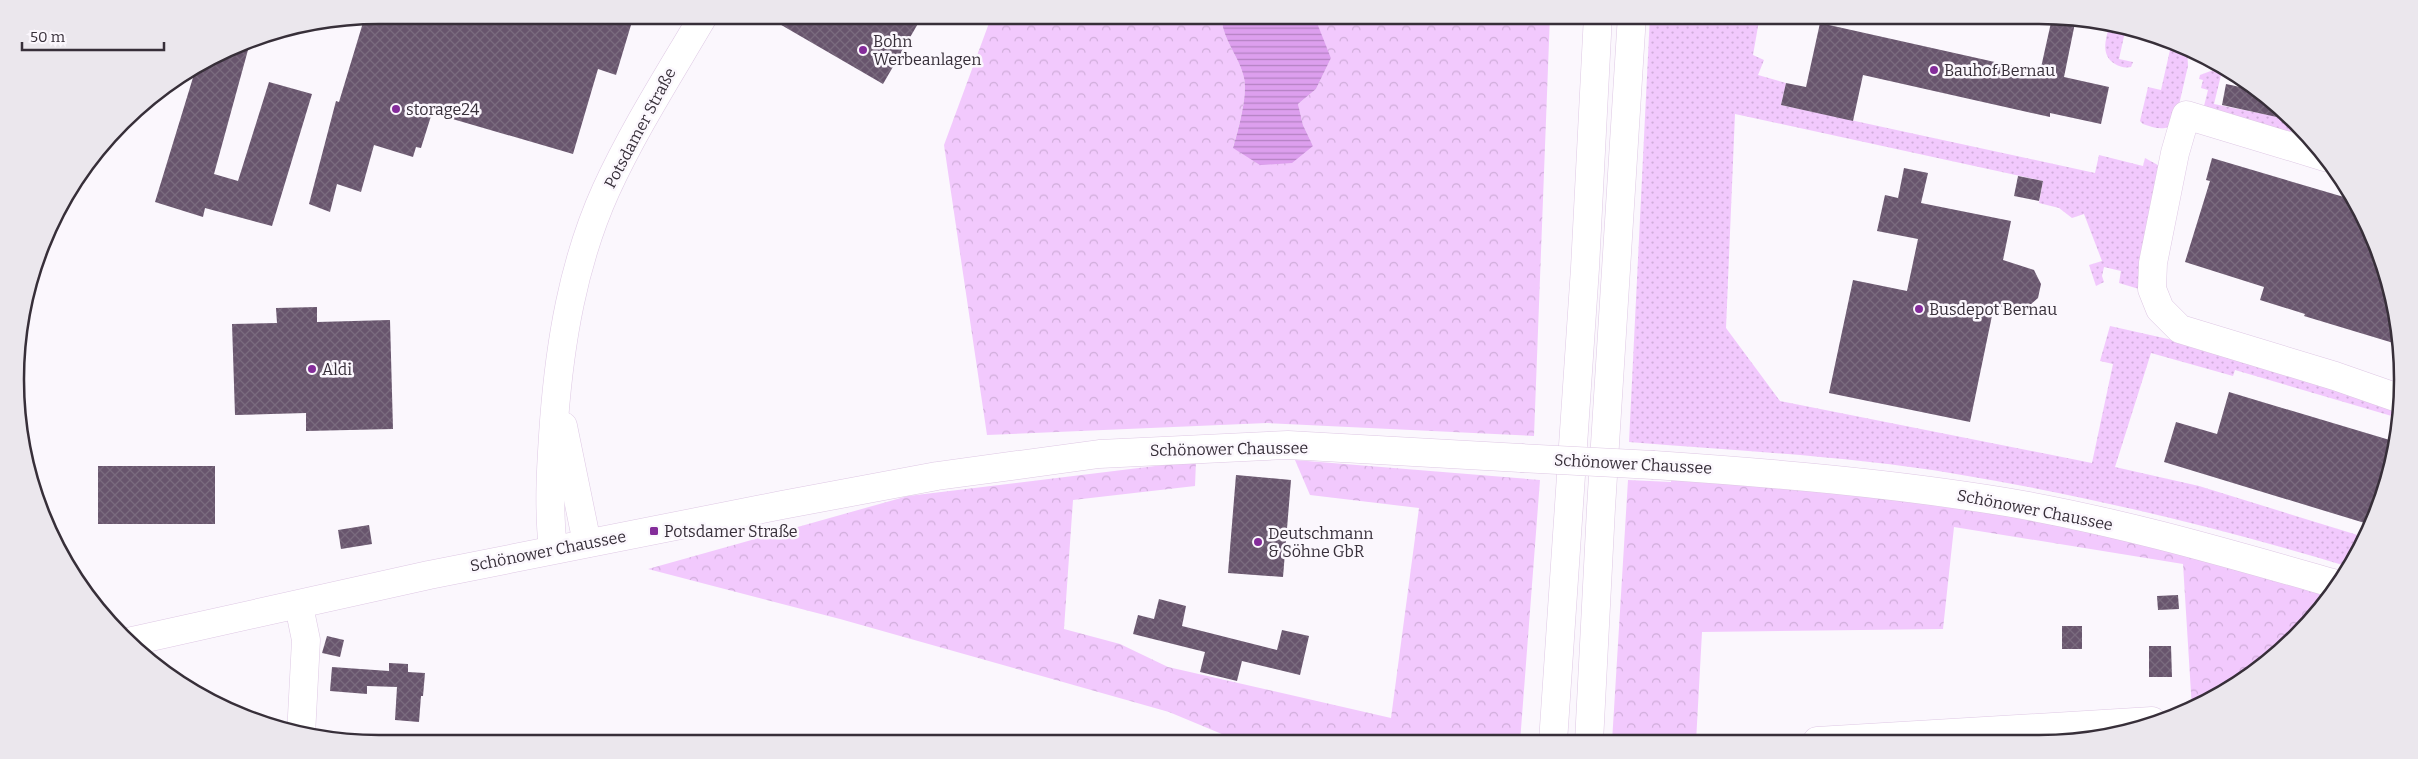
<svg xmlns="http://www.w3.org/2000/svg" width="2418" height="759" viewBox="0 0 2418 759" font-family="Bitter,serif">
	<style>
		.grass { fill: url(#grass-dots) }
		.forest { fill: url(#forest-crowns) }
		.water { fill: url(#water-rules) }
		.building { fill: url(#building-cross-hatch) }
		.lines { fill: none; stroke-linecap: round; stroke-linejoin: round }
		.minor-casing { stroke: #dec8e4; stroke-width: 29 }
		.major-casing { stroke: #dec8e4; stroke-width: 29 }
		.highway-casing { stroke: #dec8e4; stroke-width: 29 }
		.minor { stroke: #fff; stroke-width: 28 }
		.major { stroke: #fff; stroke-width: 28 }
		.highway { stroke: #fff; stroke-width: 28 }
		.major-bridge-casing { stroke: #dec8e4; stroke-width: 29; stroke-linecap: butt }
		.major-bridge { stroke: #fff; stroke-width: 28 }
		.poi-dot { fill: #842c9a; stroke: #fbf7fd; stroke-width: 2 }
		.labels { text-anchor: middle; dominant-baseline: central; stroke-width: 5; stroke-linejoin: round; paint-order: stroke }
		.poi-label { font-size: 16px; fill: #372f39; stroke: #fbf7fd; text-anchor: start }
		.street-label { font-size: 16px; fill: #372f39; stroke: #fbf7fd }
		.rim { fill: none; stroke: #372f39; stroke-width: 2.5 }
	</style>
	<defs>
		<pattern id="grass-dots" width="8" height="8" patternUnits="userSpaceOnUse" patternTransform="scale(1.25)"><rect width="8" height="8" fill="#f2c9fd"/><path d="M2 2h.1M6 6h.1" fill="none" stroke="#d0adda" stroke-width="1.8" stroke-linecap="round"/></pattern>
		<pattern id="forest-crowns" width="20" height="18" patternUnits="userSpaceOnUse" patternTransform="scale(1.25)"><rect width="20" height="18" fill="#f2c9fd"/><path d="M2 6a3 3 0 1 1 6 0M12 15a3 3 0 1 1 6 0" fill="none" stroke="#d0adda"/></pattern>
		<pattern id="water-rules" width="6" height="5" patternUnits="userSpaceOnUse" patternTransform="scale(1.25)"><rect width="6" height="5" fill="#dd9fee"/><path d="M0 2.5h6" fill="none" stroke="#b482c2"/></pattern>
		<pattern id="building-cross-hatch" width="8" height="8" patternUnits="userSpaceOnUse" patternTransform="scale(1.25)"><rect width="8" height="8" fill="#68556d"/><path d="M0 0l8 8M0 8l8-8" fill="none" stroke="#7a6b7e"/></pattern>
	</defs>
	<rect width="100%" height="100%" fill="#fbf7fd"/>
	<g class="grass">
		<path d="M1650,15h110l-7,40 11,5 -6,15 28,8 -5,22 314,68 4,-18 44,11 2,-8 20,11 -26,120 -20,-6 2,-12 -17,-4 -2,9 2,6 -8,4 -7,-21 13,-4 -18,-47 -12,4 -13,-10 -20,-5 4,-22 -308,-67 -9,214 54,73 312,62 21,-99 -13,-3 10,-35 67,15 223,68 -1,8h-4l-160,-47 -2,6 -82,-23 -36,114 84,19 165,51 -10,24 -5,6c-128,-39 -260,-71 -393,-93 -107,-18 -218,-23 -327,-32z"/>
		<path d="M2110,22l16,5 -7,32 14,3 -2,5c-6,1 -11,0 -16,-3 -16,-10 -8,-27 -5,-42z"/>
		<path d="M2172,41l15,7 1,18 -13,56c-8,10 -21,6 -32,2l-3,-3 8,-34 13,3z"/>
		<path d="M2216,69l6,2 -8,33 69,14 1,-6 12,10 -7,12 -85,-28 4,-16 -7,-2 2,-8 -4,-1 1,-4z"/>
	</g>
	<g class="forest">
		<path d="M992,15h230c-2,22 18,42 22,63 4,16 -6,53 -11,69l80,-1 -10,-21 -5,-21 18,-15 15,-31 -18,-43h237l-16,421 -267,-13 -280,12 -43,-290z"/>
		<path d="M1295,460l245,20 -20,262h-279l-72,-30 -329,-93 -192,-50 260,-73 288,-35 -1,25 -122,14 -9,129 56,15 48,23 223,51 28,-210 -109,-13z"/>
		<path d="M1671,476l292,29 155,31 211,56 -50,61 -80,54 -7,2 -9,-145 -229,-37 -11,102 -241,3 -6,110h-84l16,-262 43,2z"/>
	</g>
	<path class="water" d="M1222,15h91l2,3 16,40 -15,31 -18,15 5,21 10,21 -21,17 -32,2 -27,-17c5,-17 15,-53 11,-70 -4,-21 -24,-41 -22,-63z"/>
	<g class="building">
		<path d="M380,15h254l-18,60 -18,-6 -25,85 -141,-41 -11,35 -5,-1 -3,10 -39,-12 -13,47 -24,-8 -7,28 -21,-8 27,-103 3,1 26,-86z"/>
		<path d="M764,15h159l-40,69z"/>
		<path d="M2052,18l23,5 -11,54 45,10 -8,37 -51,-11v4l-187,-42 -10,46 -72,-16 5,-22 20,4 14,-64 220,49z"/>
		<path d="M251,39l-37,135 24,7 31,-99 43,12 -40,132 -67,-18 -2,9 -48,-15 40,-131 45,-28z"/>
		<path d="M2226,84l33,7 36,30 -73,-16z"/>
		<path d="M2212,158l142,42 21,40 21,69 4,36 -96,-29 1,-2 -45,-14 4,-13 -79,-25 25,-81 -4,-1z"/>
		<path d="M1904,168l24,5 -7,30 90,18 -8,39 31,10 7,14 -3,14 -8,7 -7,3 -29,-2 -24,116 -141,-29 24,-113 54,11 11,-52 -41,-8 8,-36 13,3z"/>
		<path d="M2018,176l25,5 -4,20 -25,-5z"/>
		<path d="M317,307v15l73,-2 3,109 -87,2v-18l-71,2 -3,-91 45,-1 -1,-15z"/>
		<path d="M2229,392l164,49 -25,83 -204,-62 12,-40 41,12z"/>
		<rect x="98" y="466" width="117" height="58"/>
		<path d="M1236,475l55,5 -8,97 -55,-4z"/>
		<path d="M369,525l3,19 -31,5 -3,-19z"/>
		<path d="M2178,595l1,14 -21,1 -1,-14z"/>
		<path d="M1159,599l27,7 -4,20 95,24 5,-20 27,6 -9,39 -58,-14 -5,20 -37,-9 5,-20 -72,-18 5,-19 16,4z"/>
		<rect x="2062" y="626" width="20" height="23"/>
		<path d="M327,636l17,4 -4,17 -18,-4z"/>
		<path d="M2149,646h22l1,31h-23z"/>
		<path d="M389,663l19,1v8l17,1 -2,23h-2l-2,26 -24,-2 2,-33 -30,-1v8l-37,-3 2,-24 57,4z"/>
	</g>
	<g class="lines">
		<g class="minor-casing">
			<g id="minor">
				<path d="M2325,157l-139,-42 -11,38 -22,110 -1,26 8,20 20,20 155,47 66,23"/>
				<path d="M563,426l24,117"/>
				<path d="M553,549c-5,-43 -2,-85 1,-128 6,-79 19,-158 52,-231 28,-61 64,-117 98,-175"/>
				<path d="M299,606l7,34 -5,95"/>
				<path d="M1817,741l335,-20"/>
			</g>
		</g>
		<g class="major-casing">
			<g id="major">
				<path d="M1654,465c118,8 236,18 352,37 112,19 221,51 330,82"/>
				<path d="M128,642l301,-67 353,-70 155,-29 162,-22 189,-9 233,13"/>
			</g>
		</g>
		<g class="highway-casing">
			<g id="highway">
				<path d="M1553,742l32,-474 13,-253"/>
				<path d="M1589,742l12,-234 31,-493"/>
			</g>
		</g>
		<use href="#minor" class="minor"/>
		<use href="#major" class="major"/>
		<use href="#highway" class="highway"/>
		<g class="major-bridge-casing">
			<path id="major-bridge" d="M1521,458l133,7"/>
		</g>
		<use href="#major-bridge" class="major-bridge"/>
	</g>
	<g class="poi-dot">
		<circle cx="863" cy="50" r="5"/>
		<circle cx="1934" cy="70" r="5"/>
		<circle cx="396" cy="109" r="5"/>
		<circle cx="1919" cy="309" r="5"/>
		<circle cx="312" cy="369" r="5"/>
		<rect x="649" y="526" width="10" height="10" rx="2.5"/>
		<circle cx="1258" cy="542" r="5"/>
	</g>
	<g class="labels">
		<g class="poi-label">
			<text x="873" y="41">Bohn<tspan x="873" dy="18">Werbeanlagen</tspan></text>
			<text x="1944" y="70">Bauhof Bernau</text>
			<text x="406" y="109">storage24</text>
			<text x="1929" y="309">Busdepot Bernau</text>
			<text x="322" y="369">Aldi</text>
			<text x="664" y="531">Potsdamer Straße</text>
			<text x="1268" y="533">Deutschmann<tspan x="1268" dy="18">&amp; Söhne GbR</tspan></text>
		</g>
		<g class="street-label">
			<text transform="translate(640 128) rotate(-62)">Potsdamer Straße</text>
			<text transform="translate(1229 449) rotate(-1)">Schönower Chaussee</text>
			<text transform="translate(1633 464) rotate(3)">Schönower Chaussee</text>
			<text transform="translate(2035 510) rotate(11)">Schönower Chaussee</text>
			<text transform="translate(548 551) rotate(-11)">Schönower Chaussee</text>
		</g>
	</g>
	<path d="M0 0H2418V759H0ZM379 24H2039A355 355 0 0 1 2394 379V380A355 355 0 0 1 2039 735H379A355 355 0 0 1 24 380V379A355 355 0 0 1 379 24Z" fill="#ebe7ed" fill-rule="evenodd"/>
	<path class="rim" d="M379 24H2039A355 355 0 0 1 2394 379V380A355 355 0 0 1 2039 735H379A355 355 0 0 1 24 380V379A355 355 0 0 1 379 24Z"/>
	<path d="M22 42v8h142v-8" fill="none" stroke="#372f39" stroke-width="2.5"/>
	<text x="30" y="42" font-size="15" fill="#372f39" stroke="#fbf7fd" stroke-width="4" paint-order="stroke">50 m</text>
</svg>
